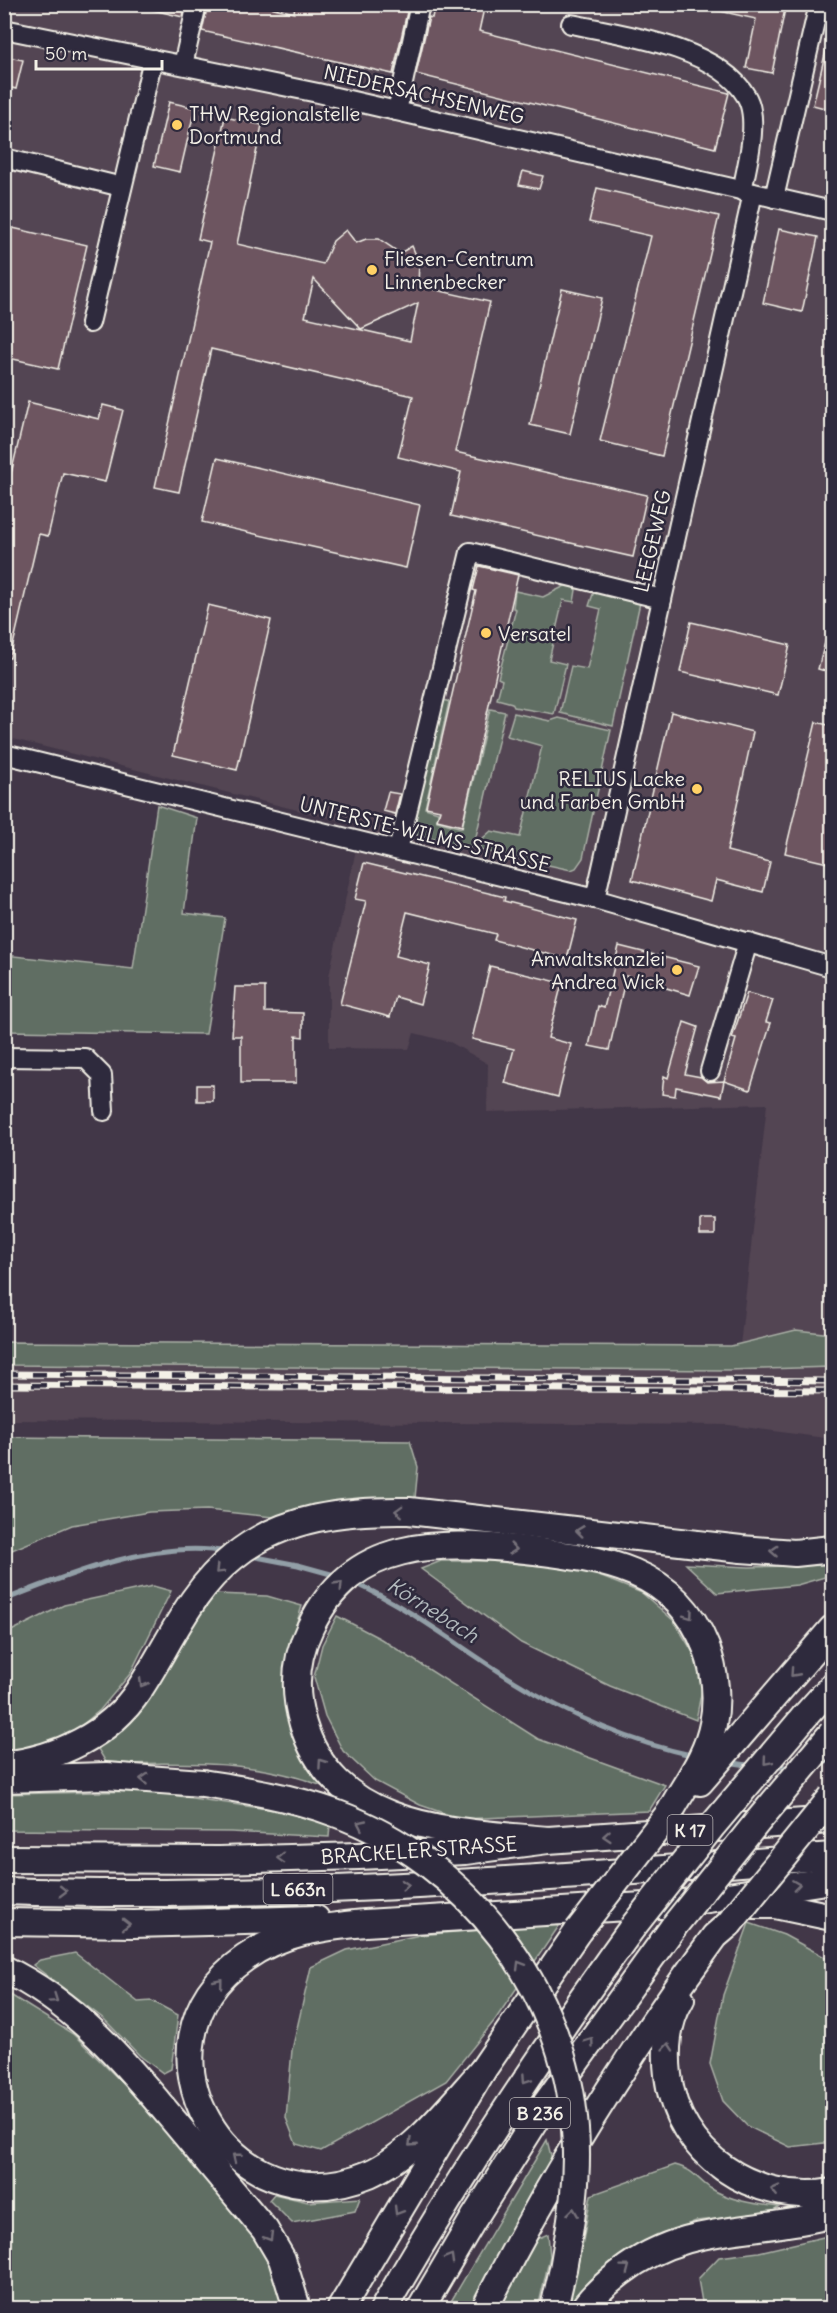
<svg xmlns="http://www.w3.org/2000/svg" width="837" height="2313" viewBox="0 0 837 2313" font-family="Delius,sans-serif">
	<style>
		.built { fill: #524452 }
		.green { fill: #606e64; stroke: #aab0a6; stroke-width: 1.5 }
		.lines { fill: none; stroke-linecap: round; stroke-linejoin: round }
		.stream { stroke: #929fa7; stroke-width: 5 }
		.building { fill: #6d5560; stroke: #f4f1e8; stroke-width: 1.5; fill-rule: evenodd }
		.minor-casing { stroke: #f4f1e8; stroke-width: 22 }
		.highway-casing { stroke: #f4f1e8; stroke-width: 30 }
		.minor { stroke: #2f2a3d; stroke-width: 18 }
		.highway { stroke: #2f2a3d; stroke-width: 26 }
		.rail-casing { stroke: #f4f1e8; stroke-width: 7 }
		.rail { stroke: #2f2a3d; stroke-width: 4.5; stroke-dasharray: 14; stroke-linecap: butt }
		.highway-bridge-casing { stroke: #f4f1e8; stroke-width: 30; stroke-linecap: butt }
		.highway-bridge { stroke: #2f2a3d; stroke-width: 26 }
		.oneway { stroke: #747079 }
		.poi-dot { fill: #ffd166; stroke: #2f2a3d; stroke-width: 2 }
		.labels { text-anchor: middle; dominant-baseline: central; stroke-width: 5; stroke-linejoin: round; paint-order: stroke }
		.shield { fill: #2f2a3d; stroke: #b9b5b5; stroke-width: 1.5 }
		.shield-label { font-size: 18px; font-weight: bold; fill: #f4f1e8 }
		.street-label { font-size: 20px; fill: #f4f1e8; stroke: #2f2a3d }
		.poi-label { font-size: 20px; fill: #f4f1e8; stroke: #2f2a3d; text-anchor: start }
		.water-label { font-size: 21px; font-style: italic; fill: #b3babd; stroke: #2f2a3d }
	</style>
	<rect width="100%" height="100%" fill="#423748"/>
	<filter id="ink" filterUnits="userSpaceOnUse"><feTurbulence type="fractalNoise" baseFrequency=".0167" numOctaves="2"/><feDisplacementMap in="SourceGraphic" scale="12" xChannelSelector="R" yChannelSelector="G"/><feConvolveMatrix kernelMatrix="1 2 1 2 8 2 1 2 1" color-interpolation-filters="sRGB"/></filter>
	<g filter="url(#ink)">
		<g class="built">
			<path d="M4,5h828v1352l-93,-3 28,-250 -280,8 1,-48 -38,-22 -36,-9 -5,16 -80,-1v-72l32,-150 -356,-89z"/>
			<path d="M5,1365l723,5 104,-3v72l-103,-14 -724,-5z"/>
		</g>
		<g class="green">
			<path d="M569,584l7,6 -2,12 -11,-2 -14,60 17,4 -12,50 -40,-7 -2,-4 -15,-4 5,-19 -4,-2 18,-69 -3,-1 2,-17 28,6z"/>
			<path d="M595,588l46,10 -28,128 -53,-13 11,-47 16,3 14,-60 -12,-3z"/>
			<path d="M442,699l7,3 -24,106 13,4 -1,9 25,7 28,-119 15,3 -31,133 -5,3 -59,-15z"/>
			<path d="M514,713l36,8 9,-3 52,12 -28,128 -7,10 -5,2 -91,-20 2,-11 9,-8 29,6 22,-91 -35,-10z"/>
			<path d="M157,805l40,13 -13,95 41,5 -19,116 -201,-3v-76l128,14z"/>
			<path d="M796,1330l36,4v33l-104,3 -724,-5 1,-23 726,4z"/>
			<path d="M4,1437l406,4 8,26 -3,31h-52l-38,5 -52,14 -66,-7 -58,2 -77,13 -67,28z"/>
			<path d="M441,1561h49l94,9 58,23 32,28 20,33 8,35 -6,31 -86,-34 -89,-43 -100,-74z"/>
			<path d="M686,1564l63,3 83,-2v10l-35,10 -80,8z"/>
			<path d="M153,1586l18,5 -41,83 -30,36 -32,27 -63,18v-121l59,-29z"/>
			<path d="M215,1594l52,2 35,10 -7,22 2,1 -9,43 47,120c-68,-34 -153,-29 -228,-28l-9,-15 19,-17 82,-121z"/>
			<path d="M337,1616l44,23 157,100 127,46 -16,26 -188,8 -41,-14 -45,-24 -32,-30 -18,-35 -11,-39 8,-32z"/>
			<path d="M145,1791l149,22 36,11 -1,13 -98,-5 -226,-2 -1,-36z"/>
			<path d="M561,1923l-66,97 -49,61 -125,70 -25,-7 -10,-26 6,-68 19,-83 36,-17 73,-15z"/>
			<path d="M749,1923l35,12 48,26v181l-42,5 -43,-21 -24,-25 -13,-37 13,-69z"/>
			<path d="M75,1953l63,49 14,-1 26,14 -7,54 -8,4 -23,-17 -36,-37 -71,-54 7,-5z"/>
			<path d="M4,1991l69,43 83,82 98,121 17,27 15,44h-281z"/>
			<path d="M547,2140l6,24 -79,144h-27z"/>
			<path d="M675,2165c21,6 19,12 35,23 20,13 46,16 69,19l-8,6 -75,8 -39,16 -85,71h-6l15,-56 10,-57z"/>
			<path d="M274,2194l34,8 52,-4 -5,13 -63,12 -23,-23z"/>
			<path d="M548,2234l2,22 -12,52h-39l37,-69z"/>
			<path d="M832,2235v73h-129l-5,-29 21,-22 40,-5z"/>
		</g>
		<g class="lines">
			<g class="stream">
				<path d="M251,1556l47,9 40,11"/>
				<path d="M355,1583c57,26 106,65 159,98 56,35 116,61 181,75"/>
				<path d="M4,1600c65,-26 152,-61 223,-48"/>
				<path d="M727,1762l27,4"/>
				<path d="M819,1762l13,-2"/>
				<path d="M772,1767h20"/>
			</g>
		</g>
		<g class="building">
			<path d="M154,4h31l-2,13 -30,-7z"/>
			<path d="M208,4h50l36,9 1,-9h77l35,8 -14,62 -191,-43z"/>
			<path d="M435,4h50l-6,27 250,62 -14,55 -299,-74 13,-57 3,1z"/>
			<path d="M716,4h70l-14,69 -26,-5 10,-49 -41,-9z"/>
			<path d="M827,46l5,1v63l-19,-5z"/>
			<path d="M4,56l19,4 -7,29 -12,-3z"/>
			<path d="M169,102l26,6 -15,64 -26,-6z"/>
			<path d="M225,117l37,8 -25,119 86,20 10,-23 13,-11 10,13 10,-4h13l21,14 12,-7 7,16 -1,24 72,16 -35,150 192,43 -14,62 -182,-41 10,-44 -63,-15 15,-61 -202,-47 -32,143 -24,-5 55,-245 -12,-3zM314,279l47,50 57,-26 -8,38 -105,-24z"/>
			<path d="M523,171l20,5 -4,13 -20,-4z"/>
			<path d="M597,188l122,28 -57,240 -62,-15 51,-205 -62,-14z"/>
			<path d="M4,226l83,19 -29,124 -54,-12z"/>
			<path d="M779,229l39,8 -16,75 -39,-9z"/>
			<path d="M562,289l40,9 -32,136 -40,-9z"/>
			<path d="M28,402l71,17 4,-14 20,5 -18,72 -42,-9 -15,63 -9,-2 -29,124h-6v-155z"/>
			<path d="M217,458l203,47 -14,63 -204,-46z"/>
			<path d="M479,566l39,9 -56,251 -25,-6 3,-10 -14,-3 50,-216 -3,-1z"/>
			<path d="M208,605l63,15 -34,150 -64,-15z"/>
			<path d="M691,622l99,23 -12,50 -98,-23z"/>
			<path d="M828,631l4,1v41l-14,-4z"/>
			<path d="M671,712l82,20 -26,119 43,11 -7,30 -47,-12 -5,21 -79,-21z"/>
			<path d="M816,722l16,4v138l-47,-11z"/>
			<path d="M388,792l12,2 -5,20 -12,-3z"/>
			<path d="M364,863l141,34 -1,4 73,19 -10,39 -73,-19 2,-6 -89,-22 -11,44 34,9 -10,39 -24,-7 -6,20 -50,-13 26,-103 -11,-2z"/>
			<path d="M619,946l80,20 -9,29 -64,-19 -17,74 -20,-4 9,-40 6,2z"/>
			<path d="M490,966l72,17 -14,55 23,6 -13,53 -53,-14 9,-34 -42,-10z"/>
			<path d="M235,987h30v25l38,1v24l-7,-1v47h-55v-47h-9z"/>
			<path d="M747,993l26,7 -7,22 5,1 -21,67 -26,-9 12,-42 -4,-1z"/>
			<path d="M684,1022l14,5 -13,47 16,3 6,5 17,-1 -3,15 -45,-9 -1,9 -13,-2 2,-18 4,2z"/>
			<rect x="197" y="1085" width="16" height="16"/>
			<rect x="700" y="1219" width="15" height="16"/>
		</g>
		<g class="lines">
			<g class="minor-casing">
				<g id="minor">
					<path d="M571,24c50,10 147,23 175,72 14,23 1,69 -4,95"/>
					<path d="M4,29l314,64 514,118"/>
					<path d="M183,65l14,-61"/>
					<path d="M397,111l23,-107"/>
					<path d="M4,158l118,29"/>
					<path d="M774,198l45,-194"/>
					<path d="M90,323l63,-264"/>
					<path d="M4,754l591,145 237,68"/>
					<path d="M398,850l72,-298 192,47"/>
					<path d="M595,899l158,-706"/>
					<path d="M4,1057l81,1 17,17 2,36"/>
					<path d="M710,1071l38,-129"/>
				</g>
			</g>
			<g class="highway-casing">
				<g id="highway">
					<path d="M805,1716l27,-30"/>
					<path d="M4,1765c52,-6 106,-30 135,-75 30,-45 50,-98 94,-133 50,-41 113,-47 176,-46l332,38 54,4 37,-4"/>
					<path d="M4,1779l102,-3 96,7"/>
					<path d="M700,1782l132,-153"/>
					<path d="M548,1840c-92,-9 -212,-8 -245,-116 -10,-33 -8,-65 7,-96 43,-91 129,-87 216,-78 75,9 149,17 180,97 9,24 12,52 7,77 -6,33 -28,60 -43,88"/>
					<path d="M4,1859l215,1 140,-4 106,-5 83,-11 284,-20"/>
					<path d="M4,1891c277,9 553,-13 828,-35"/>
					<path d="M742,1905h33l57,12"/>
					<path d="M4,1922l130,2 182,-5"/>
					<path d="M4,1969c71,34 121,93 170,152 30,36 61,73 91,109l17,29 15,49"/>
					<path d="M681,1999c-14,23 -16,50 -13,76 9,80 87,130 164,117"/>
					<path d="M482,2071c-31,34 -70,84 -113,103 -141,59 -248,-130 -124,-216 36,-26 78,-31 120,-35l311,-19 156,-24"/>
					<path d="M341,2308l141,-237 96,-140"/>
					<path d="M384,2308c75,-131 159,-257 248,-380"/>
					<path d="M421,2308l53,-90 73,-116 127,-176"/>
					<path d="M485,2308c65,-130 143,-254 230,-372l14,-12"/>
					<path d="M554,2308l9,-39"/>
					<path d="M584,2308c9,-13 23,-25 36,-35 66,-52 137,-38 212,-59"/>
				</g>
			</g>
			<use href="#minor" class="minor"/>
			<use href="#highway" class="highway"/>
			<g class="rail-casing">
				<g id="rail">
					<path d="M4,1374l828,7"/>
					<path d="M4,1385l828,6"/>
				</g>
			</g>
			<use href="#rail" class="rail"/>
			<g class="highway-bridge-casing">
				<g id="highway-bridge">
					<path d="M202,1783c45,7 90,14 133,30 132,48 230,176 240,316 4,48 -4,94 -12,140"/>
					<path d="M729,1924l103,-127"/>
					<path d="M674,1926l84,-105 74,-88"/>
					<path d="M632,1928l81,-103 92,-109"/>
					<path d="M578,1931l92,-119"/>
				</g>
			</g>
			<use href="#highway-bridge" class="highway-bridge"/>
		</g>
		<defs><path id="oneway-chevron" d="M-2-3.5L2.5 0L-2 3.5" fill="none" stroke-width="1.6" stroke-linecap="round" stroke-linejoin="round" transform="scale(1.5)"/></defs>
		<g class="oneway">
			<use href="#oneway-chevron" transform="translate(399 1511) rotate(-178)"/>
			<use href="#oneway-chevron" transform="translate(580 1531) rotate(-173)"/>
			<use href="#oneway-chevron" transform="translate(513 1549) rotate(6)"/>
			<use href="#oneway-chevron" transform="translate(774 1551) rotate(-176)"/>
			<use href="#oneway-chevron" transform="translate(219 1570) rotate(135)"/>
			<use href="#oneway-chevron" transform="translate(339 1585) rotate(-46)"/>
			<use href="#oneway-chevron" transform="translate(689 1615) rotate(54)"/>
			<use href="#oneway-chevron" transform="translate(794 1673) rotate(132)"/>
			<use href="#oneway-chevron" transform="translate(143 1683) rotate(120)"/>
			<use href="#oneway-chevron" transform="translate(767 1761) rotate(130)"/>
			<use href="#oneway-chevron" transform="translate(322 1763) rotate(-125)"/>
			<use href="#oneway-chevron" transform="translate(144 1779) rotate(-176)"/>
			<use href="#oneway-chevron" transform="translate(361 1824) rotate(-155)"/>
			<use href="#oneway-chevron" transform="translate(607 1836) rotate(176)"/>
			<use href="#oneway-chevron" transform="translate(281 1858) rotate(178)"/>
			<use href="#oneway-chevron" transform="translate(405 1885) rotate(-3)"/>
			<use href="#oneway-chevron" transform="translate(796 1885) rotate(-8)"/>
			<use href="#oneway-chevron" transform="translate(63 1891) rotate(1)"/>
			<use href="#oneway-chevron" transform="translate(126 1924)"/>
			<use href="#oneway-chevron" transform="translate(520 1965) rotate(-121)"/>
			<use href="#oneway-chevron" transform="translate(219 1982) rotate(-51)"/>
			<use href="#oneway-chevron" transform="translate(54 1999) rotate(35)"/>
			<use href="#oneway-chevron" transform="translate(590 2042) rotate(-54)"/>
			<use href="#oneway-chevron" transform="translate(668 2047) rotate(-85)"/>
			<use href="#oneway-chevron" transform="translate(526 2079) rotate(124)"/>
			<use href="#oneway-chevron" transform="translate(412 2143) rotate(137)"/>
			<use href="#oneway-chevron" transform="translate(236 2157) rotate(-141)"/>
			<use href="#oneway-chevron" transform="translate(775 2190) rotate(-167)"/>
			<use href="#oneway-chevron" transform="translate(398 2211) rotate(121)"/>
			<use href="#oneway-chevron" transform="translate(573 2212) rotate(-82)"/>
			<use href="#oneway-chevron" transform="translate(269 2237) rotate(59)"/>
			<use href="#oneway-chevron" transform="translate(450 2258) rotate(-60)"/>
			<use href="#oneway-chevron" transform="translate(626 2268) rotate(-37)"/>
		</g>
	</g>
	<g class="poi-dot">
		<circle cx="177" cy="125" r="6"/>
		<circle cx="372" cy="270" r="6"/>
		<circle cx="486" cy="633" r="6"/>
		<circle cx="697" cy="789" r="6"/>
		<circle cx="677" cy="970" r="6"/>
	</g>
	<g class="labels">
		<g class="shield">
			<rect x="667.5" y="1815" width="45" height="30" rx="4.5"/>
			<rect x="263.5" y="1874" width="69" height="30" rx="4.5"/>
			<rect x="510" y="2098" width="60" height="30" rx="4.5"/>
		</g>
		<g class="shield-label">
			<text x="690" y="1830">K 17</text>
			<text x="298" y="1889">L 663n</text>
			<text x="540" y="2113">B 236</text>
		</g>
		<g class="street-label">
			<text transform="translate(424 94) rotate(13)">NIEDERSACHSENWEG</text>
			<text transform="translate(652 541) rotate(-77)">LEEGEWEG</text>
			<text transform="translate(425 834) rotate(14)">UNTERSTE-WILMS-STRASSE</text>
			<text transform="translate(419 1850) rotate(-4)">BRACKELER STRASSE</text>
		</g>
		<g class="poi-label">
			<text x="189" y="113">THW Regionalstelle<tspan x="189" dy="23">Dortmund</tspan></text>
			<text x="384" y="258">Fliesen-Centrum<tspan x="384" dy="23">Linnenbecker</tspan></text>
			<text x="498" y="633">Versatel</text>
			<text x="685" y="778" text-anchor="end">RELIUS Lacke<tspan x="685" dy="23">und Farben GmbH</tspan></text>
			<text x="665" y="958" text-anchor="end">Anwaltskanzlei<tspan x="665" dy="23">Andrea Wick</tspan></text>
		</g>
		<g class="water-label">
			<text transform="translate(433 1610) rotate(32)">Körnebach</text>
		</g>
	</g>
	<rect width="837" height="2313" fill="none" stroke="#2f2a3d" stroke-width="24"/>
	<rect x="12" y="12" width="813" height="2289" fill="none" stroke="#f4f1e8" stroke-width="2" filter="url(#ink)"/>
	<path d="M36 60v9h126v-9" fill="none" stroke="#f4f1e8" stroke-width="3"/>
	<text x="45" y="60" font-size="18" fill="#f4f1e8" stroke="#2f2a3d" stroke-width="4.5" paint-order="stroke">50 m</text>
</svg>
